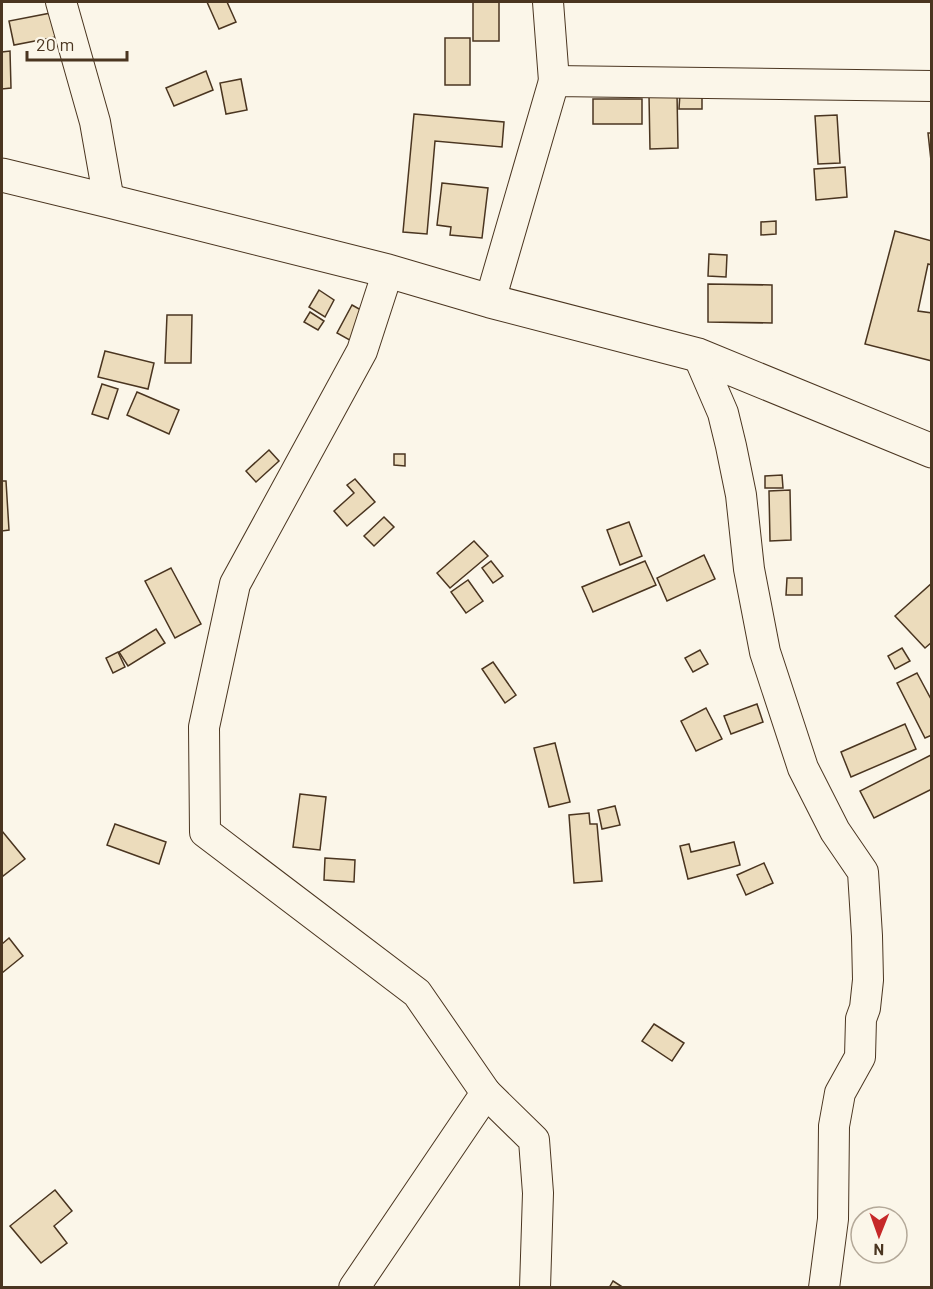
<svg xmlns="http://www.w3.org/2000/svg" width="933" height="1289" viewBox="0 0 933 1289" font-family="Barlow,sans-serif">
	<style>
		.building { fill: #ecdcbc; stroke: #4a3520; stroke-width: 1.5 }
		.lines { fill: none; stroke-linecap: round; stroke-linejoin: round }
		.minor-casing { stroke: #4a3520; stroke-width: 32 }
		.tertiary-casing { stroke: #4a3520; stroke-width: 35 }
		.minor { stroke: #fbf6e9; stroke-width: 30 }
		.tertiary { stroke: #fbf6e9; stroke-width: 33 }
	</style>
	<rect width="100%" height="100%" fill="#fbf6e9"/>
	<g class="building">
		<path d="M207,2h20l9,20 -17,7z"/>
		<rect x="473" y="2" width="26" height="39"/>
		<path d="M56,12l5,24 -47,9 -5,-24z"/>
		<rect x="445" y="38" width="25" height="47"/>
		<path d="M10,51l1,37 -9,1v-37z"/>
		<path d="M206,71l7,19 -39,16 -8,-18z"/>
		<path d="M241,79l6,31 -21,4 -6,-31z"/>
		<path d="M680,93l22,1v15h-23z"/>
		<path d="M677,94l1,54 -28,1 -1,-54z"/>
		<rect x="593" y="99" width="49" height="25"/>
		<path d="M414,114l90,8 -2,25 -67,-6 -8,93 -24,-2z"/>
		<path d="M837,115l3,48 -22,1 -3,-48z"/>
		<path d="M928,133h4v37z"/>
		<path d="M845,167l2,30 -31,3 -2,-31z"/>
		<path d="M442,183l46,5 -6,50 -32,-3 1,-8 -14,-2z"/>
		<path d="M776,221v13l-15,1v-13z"/>
		<path d="M895,231l37,10v24l-4,-1 -10,47 14,2v48l-67,-17z"/>
		<path d="M709,254l18,1 -1,22 -18,-1z"/>
		<path d="M708,284l64,1v38l-64,-1z"/>
		<path d="M319,290l15,10 -9,17 -16,-10z"/>
		<path d="M352,305l18,10 -15,28 -18,-10z"/>
		<path d="M310,312l14,9 -6,9 -14,-8z"/>
		<path d="M167,315h25l-1,48h-26z"/>
		<path d="M105,351l49,12 -6,26 -50,-12z"/>
		<path d="M102,384l16,5 -10,30 -16,-5z"/>
		<path d="M137,392l42,18 -10,24 -42,-19z"/>
		<path d="M269,450l10,11 -23,21 -10,-11z"/>
		<path d="M394,454h11v12l-11,-1z"/>
		<path d="M782,475l1,13h-18v-12z"/>
		<path d="M355,479l20,23 -28,24 -13,-15 20,-18 -7,-8z"/>
		<path d="M2,481h4l3,49 -7,1z"/>
		<path d="M790,490l1,50 -21,1 -1,-50z"/>
		<path d="M384,517l10,10 -20,19 -10,-10z"/>
		<path d="M629,522l13,34 -22,9 -13,-35z"/>
		<path d="M474,541l14,15 -38,32 -13,-15z"/>
		<path d="M704,555l11,24 -48,22 -10,-23z"/>
		<path d="M491,561l12,15 -10,7 -11,-15z"/>
		<path d="M645,561l11,24 -63,27 -11,-25z"/>
		<path d="M171,568l30,56 -26,14 -30,-57z"/>
		<path d="M787,578h15v17h-16z"/>
		<path d="M468,580l15,21 -17,12 -15,-21z"/>
		<path d="M932,583v59l-7,6 -30,-32z"/>
		<path d="M156,629l9,14 -37,23 -9,-14z"/>
		<path d="M902,648l8,13 -15,8 -7,-13z"/>
		<path d="M700,650l8,14 -15,8 -8,-14z"/>
		<path d="M118,652l7,15 -12,6 -7,-15z"/>
		<path d="M493,662l23,33 -11,8 -23,-34z"/>
		<path d="M917,673l15,28v34l-7,3 -28,-55z"/>
		<path d="M757,704l6,18 -32,12 -7,-18z"/>
		<path d="M706,708l16,31 -26,12 -15,-30z"/>
		<path d="M905,724l11,25 -65,28 -10,-25z"/>
		<path d="M555,743l15,59 -21,5 -15,-59z"/>
		<path d="M931,755l1,34 -58,29 -14,-27z"/>
		<path d="M300,794l26,3 -6,53 -27,-3z"/>
		<path d="M615,806l5,19 -18,4 -4,-19z"/>
		<path d="M589,813l1,11h7l5,57 -28,2 -5,-68z"/>
		<path d="M115,824l51,18 -7,22 -52,-19z"/>
		<path d="M2,831l23,28 -22,17 -1,-2z"/>
		<path d="M734,842l6,23 -52,14 -8,-33 9,-2 2,8z"/>
		<path d="M325,858l30,2 -1,22 -30,-2z"/>
		<path d="M764,863l9,20 -27,12 -9,-20z"/>
		<path d="M9,938l14,18 -21,17v-29z"/>
		<path d="M654,1024l30,19 -12,18 -30,-20z"/>
		<path d="M55,1190l17,21 -18,15 13,17 -26,20 -31,-37z"/>
		<path d="M613,1281l11,7h-15z"/>
	</g>
	<g class="lines">
		<g class="minor-casing">
			<g id="minor">
				<path d="M61,2l34,120 14,79"/>
				<path d="M548,2l6,79"/>
				<path d="M490,301l64,-220 378,5"/>
				<path d="M698,355l25,58 8,33 10,49 8,74 16,83 38,116 32,63 28,41 4,64 1,44 -3,28 -4,11 -1,38 -20,36 -6,33 -1,93 -9,69"/>
				<path d="M486,1093l48,47 4,53 -3,95"/>
				<path d="M354,1288l132,-195 -69,-100 -212,-161 -1,-105 31,-143 127,-233 26,-80"/>
			</g>
		</g>
		<g class="tertiary-casing">
			<path id="tertiary" d="M2,175l107,26 279,70 102,30 208,54 234,96"/>
		</g>
		<use href="#minor" class="minor"/>
		<use href="#tertiary" class="tertiary"/>
	</g>
	<rect width="933" height="1289" fill="none" stroke="#4a3520" stroke-width="6"/>
	<g transform="translate(879 1235) rotate(181)"><circle r="28" fill="#fbf6e9" stroke="#b4a999" stroke-width="1.5"/>
	<path d="M0-4.5L10 22L0 15L-10 22Z" fill="#c62828"/>
	<text y="-9" font-size="16" font-weight="bold" text-anchor="middle" fill="#4a3520">N</text>
	</g>
	<path d="M27 51v9h100v-9" fill="none" stroke="#4a3520" stroke-width="3"/>
	<text x="36" y="51" font-size="18" fill="#4a3520" stroke="#fbf6e9" stroke-width="4.5" paint-order="stroke">20 m</text>
</svg>
